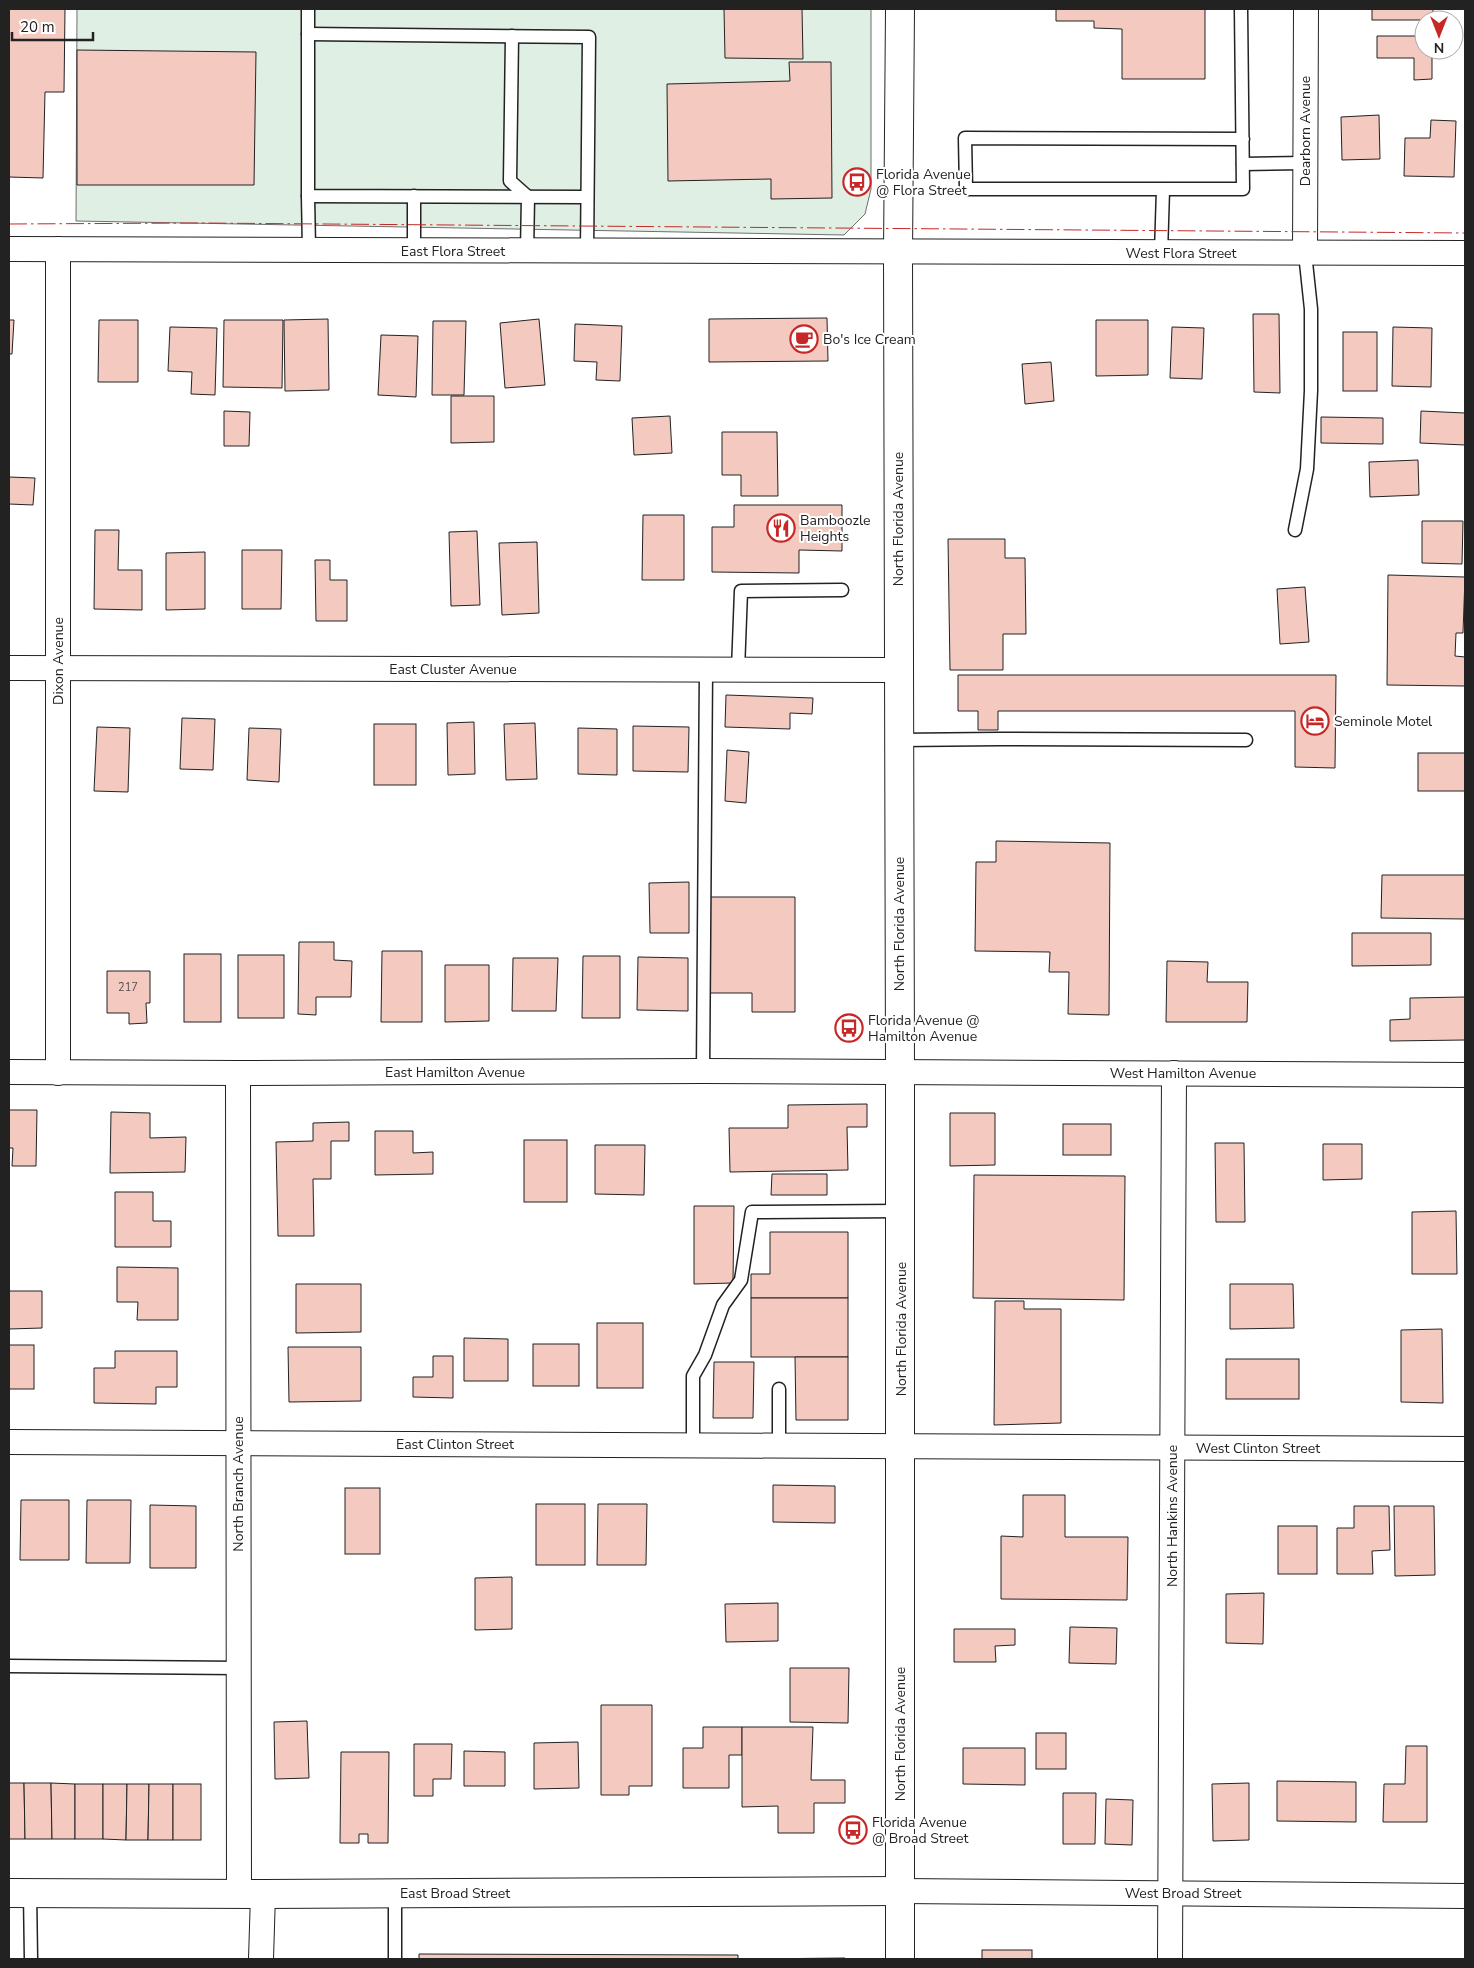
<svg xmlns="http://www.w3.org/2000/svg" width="1474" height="1968" viewBox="0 0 1474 1968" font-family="'Nunito Sans',sans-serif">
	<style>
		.green { fill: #e0efe3; stroke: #6f6f6f }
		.building { fill: #f3c9c0; stroke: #222 }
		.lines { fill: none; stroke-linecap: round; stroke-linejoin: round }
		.lane-casing { stroke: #222; stroke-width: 15 }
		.street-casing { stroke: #222; stroke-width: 26 }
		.secondary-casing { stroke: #222; stroke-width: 30 }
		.primary-casing { stroke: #222; stroke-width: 30 }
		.lane { stroke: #fff; stroke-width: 12 }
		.street { stroke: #fff; stroke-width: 24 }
		.secondary { stroke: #fff; stroke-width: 28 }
		.primary { stroke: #fff; stroke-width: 28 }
		.power { stroke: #c62828; stroke-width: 1; stroke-dasharray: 18 4 2.5 4; stroke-linecap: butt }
		.labels { text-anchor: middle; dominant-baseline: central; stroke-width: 4; stroke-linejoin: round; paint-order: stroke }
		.number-label { font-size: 11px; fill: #564c4a }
		.street-label { font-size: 14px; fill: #222; stroke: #fff }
		.poi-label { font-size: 14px; fill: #222; stroke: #fff; text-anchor: start }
	</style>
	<rect width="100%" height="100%" fill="#fff"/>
	<path class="green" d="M77,9h794v180l-6,25 -21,21 -768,-14z"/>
	<g class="building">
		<path d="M9,9h56l-1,83h-19l-2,86 -34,-1z"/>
		<path d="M724,9h78l1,50 -78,-1z"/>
		<path d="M1056,9h149v70h-83v-50l-28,-1v-7h-38z"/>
		<rect x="1372" y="9" width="61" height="11"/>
		<path d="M1377,36h47v14h8v29l-18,1v-22h-37z"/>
		<path d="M77,50l179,2 -2,133h-177z"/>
		<path d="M789,62h42l1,136 -61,1v-20l-103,2 -1,-97 123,-3z"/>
		<path d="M1379,115l1,44 -38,1 -1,-43z"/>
		<path d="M1431,120l25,1 -2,56 -50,-1 1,-38h25z"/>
		<path d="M1253,314h26l1,79 -26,-1z"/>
		<path d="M827,318l1,43 -119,1v-43z"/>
		<path d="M328,319l1,71 -44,1 -1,-71z"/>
		<path d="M539,319l6,66 -40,3 -5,-65z"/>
		<path d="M9,320h5l-2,34h-3z"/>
		<path d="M99,320h39v62h-40z"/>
		<path d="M224,320h59l-1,68 -59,-1z"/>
		<path d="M1096,320h52v55l-52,1z"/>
		<path d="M433,321h33l-2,74h-32z"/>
		<path d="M575,324l47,2 -2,55 -24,-1 1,-18 -23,-1z"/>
		<path d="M170,327l47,1 -2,67 -24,-1 1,-22 -24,-1z"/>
		<path d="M1172,327l32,1 -2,51 -32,-1z"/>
		<path d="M1393,327l39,1 -1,59 -39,-1z"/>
		<rect x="1343" y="332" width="34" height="59"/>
		<path d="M381,335l37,1 -2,61 -38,-2z"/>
		<path d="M1051,362l3,39 -29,3 -3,-40z"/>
		<path d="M451,396h43v46l-43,1z"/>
		<path d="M224,411l26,1 -1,34h-25z"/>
		<path d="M1421,411l44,2v32l-45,-2z"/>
		<path d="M670,416l2,37 -38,2 -2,-37z"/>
		<path d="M1321,417l62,1v26l-62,-1z"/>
		<path d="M722,432h55l1,64h-37v-21h-19z"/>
		<path d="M1418,460l1,35 -49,2 -1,-35z"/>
		<path d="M9,477l26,1 -2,27 -24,-1z"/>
		<path d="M734,505h108v46l-43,-1v23l-87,-1v-45h22z"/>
		<path d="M643,515h41v65h-42z"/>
		<path d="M1422,521h41l-1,43 -40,-1z"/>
		<path d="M95,530h24l-1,40h24v40l-48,-1z"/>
		<path d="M477,531l3,74 -29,1 -2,-74z"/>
		<path d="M948,539h57v19h20l1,76h-23v36h-53z"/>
		<path d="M537,542l2,71 -37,2 -3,-72z"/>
		<path d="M242,550h40l-1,59h-39z"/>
		<path d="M205,552v57l-39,1v-57z"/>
		<path d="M315,560h15v20h17v41h-31z"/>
		<path d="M1388,575l77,2 -2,56h-7l-1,23 10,1v29l-78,-1z"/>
		<path d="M1305,587l4,55 -29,2 -3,-55z"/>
		<path d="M958,675h378l-1,93 -40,-1v-56h-297v19h-20v-19h-20z"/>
		<path d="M726,695l87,3 -1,16 -22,-1v16l-65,-2z"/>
		<path d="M182,718l33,1 -2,51 -33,-1z"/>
		<path d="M474,722l1,52 -27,1 -1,-52z"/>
		<path d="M535,723l2,56 -31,1 -2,-56z"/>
		<rect x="374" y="724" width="42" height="61"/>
		<path d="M633,726l56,1 -1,45 -55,-1z"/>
		<path d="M97,727l33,1 -2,64 -34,-1z"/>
		<path d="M249,728l32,1 -2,53 -32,-2z"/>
		<path d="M578,728l39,1v46l-39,-1z"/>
		<path d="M727,750l22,2 -3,51 -21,-2z"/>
		<rect x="1418" y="753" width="47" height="38"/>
		<path d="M996,841l114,2 -1,172 -41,-1 1,-42h-20l1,-20 -75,-1 1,-89h20z"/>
		<path d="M1382,875h83v44l-84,-1z"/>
		<path d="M689,882v51h-39l-1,-50z"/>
		<path d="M710,897h85v115h-43v-19h-42z"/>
		<path d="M1352,933h79v32l-79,1z"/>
		<path d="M299,942h35v18l18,1 -1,36h-35v18l-18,-1z"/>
		<path d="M382,951h40v71h-41z"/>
		<rect x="184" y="954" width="37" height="68"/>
		<rect x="238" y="955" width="46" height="63"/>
		<path d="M583,956h37v62h-38z"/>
		<path d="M638,957l50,1v53l-51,-1z"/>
		<path d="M513,958h45l-2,53h-44z"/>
		<path d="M1167,961l41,1 -1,20h41l-1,40h-81z"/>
		<path d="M445,965h44v56l-44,1z"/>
		<path d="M107,971h43v32h-4l1,20 -18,1v-11h-22z"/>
		<path d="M1465,997v43l-75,1v-21l20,-1v-21z"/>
		<path d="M867,1104v23h-20l1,43 -118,2 -1,-44h59v-23z"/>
		<path d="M9,1110h28l-1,56h-24l1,-18h-4z"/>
		<path d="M111,1112l39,1v25l36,-1 -1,35 -75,1z"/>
		<path d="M950,1113h45v52l-45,1z"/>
		<path d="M349,1122v19h-18v38h-18l1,57h-36l-2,-94 37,-1v-18z"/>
		<rect x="1063" y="1124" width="48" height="31"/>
		<path d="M375,1131h38v22l20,-1v22l-58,1z"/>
		<rect x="524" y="1140" width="43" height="62"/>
		<path d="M1215,1143h29l1,79h-29z"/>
		<path d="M1323,1144h39v35l-39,1z"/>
		<path d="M595,1145h50l-1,50 -49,-1z"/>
		<path d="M772,1174h55v21h-56z"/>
		<path d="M974,1175l151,1 -1,124 -151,-2z"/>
		<path d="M115,1192h38v29h18v26h-56z"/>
		<path d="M694,1206h40l-1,77 -39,1z"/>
		<path d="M1456,1211l1,63h-45v-62z"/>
		<path d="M770,1232h78v66h-97v-24h19z"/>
		<path d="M117,1267l61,1v52h-41l1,-18h-21z"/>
		<path d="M296,1284h65v48l-65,1z"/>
		<path d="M1230,1284h63l1,44 -64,1z"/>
		<path d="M9,1291h33v37l-33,1z"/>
		<rect x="751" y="1298" width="97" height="59"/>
		<path d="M995,1301h29v8h37v114l-67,2z"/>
		<rect x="597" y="1323" width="46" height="65"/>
		<path d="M1442,1329l1,74 -42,-1v-72z"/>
		<path d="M464,1338l44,1v42h-44z"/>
		<rect x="533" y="1344" width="46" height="42"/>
		<rect x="9" y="1345" width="25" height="44"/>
		<path d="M288,1347h73v54l-72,1z"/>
		<path d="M115,1351h62v36h-21v17l-62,-1v-35h21z"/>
		<path d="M433,1356h20v42l-40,-1v-20h20z"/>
		<path d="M795,1357h53v63h-52z"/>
		<rect x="1226" y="1359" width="73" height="40"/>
		<path d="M714,1362h40l-1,56h-40z"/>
		<path d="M773,1485l62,1v37l-62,-1z"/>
		<rect x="345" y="1488" width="35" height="66"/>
		<path d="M1023,1495h42v42h63l-1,63 -126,-1v-63l22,1z"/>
		<path d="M21,1500h48v60h-49z"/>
		<path d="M87,1500h44l-1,63h-44z"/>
		<rect x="536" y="1504" width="49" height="61"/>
		<path d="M598,1504h49l-1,61h-49z"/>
		<path d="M150,1505l46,1v62h-46z"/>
		<path d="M1354,1506h35l1,44 -18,1 1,23h-36v-46h17z"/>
		<path d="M1394,1506h40l1,69 -40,1z"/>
		<rect x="1278" y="1526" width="39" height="48"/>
		<path d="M512,1577v52l-37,1v-52z"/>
		<path d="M1264,1593l-1,51 -37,-1v-49z"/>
		<path d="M778,1603v38l-52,1 -1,-38z"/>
		<path d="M1070,1627l47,1 -1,36 -47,-1z"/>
		<path d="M954,1629h61v16l-20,1 1,16h-42z"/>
		<path d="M790,1668h59l-1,55 -58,-1z"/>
		<path d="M601,1705h51v81h-23v9h-28z"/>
		<path d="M307,1721l2,57 -34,1 -1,-57z"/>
		<path d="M703,1727h39v28h-13v33h-46v-40h20z"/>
		<path d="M742,1727h71l-2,53h34v23h-31v30h-36v-27l-36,1z"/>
		<rect x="1036" y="1733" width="30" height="36"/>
		<path d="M578,1742l1,46 -45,1v-46z"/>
		<path d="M414,1744h38l-1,35h-18v17h-19z"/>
		<path d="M1406,1746h21v76h-44l1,-38h21z"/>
		<path d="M963,1748h62v37l-62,-1z"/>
		<path d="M464,1751l41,1v34h-41z"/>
		<path d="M341,1752h48l-1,91h-20v-9h-9v9h-19z"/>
		<path d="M1277,1781l79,1v40l-79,-1z"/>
		<path d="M9,1783h15l1,56h-16z"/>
		<path d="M24,1783h27l1,56h-27z"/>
		<path d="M51,1783l24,1v55h-23z"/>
		<path d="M1249,1783v57l-36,1 -1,-57z"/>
		<rect x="75" y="1784" width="28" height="55"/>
		<path d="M103,1784h24l-1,56 -23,-1z"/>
		<path d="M127,1784h22l-1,56h-22z"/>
		<path d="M149,1784h24v56h-25z"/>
		<rect x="173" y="1784" width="28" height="56"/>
		<path d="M1063,1793h33l-1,51h-32z"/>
		<path d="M1106,1799l27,1 -1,45 -27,-1z"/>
		<rect x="982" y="1950" width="50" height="9"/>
		<path d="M419,1954l319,1v4h-319z"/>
		<path d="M845,1958v1h-93z"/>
	</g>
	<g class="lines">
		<g class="lane-casing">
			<g id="lane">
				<path d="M308,9v187l279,1"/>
				<path d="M1241,9l2,180h-277l-1,-51 278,1"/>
				<path d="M308,34l281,3 -2,215"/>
				<path d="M512,36l-2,145 18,16 -1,55"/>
				<path d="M1243,164l62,-1"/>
				<path d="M308,196l1,53"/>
				<path d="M414,196v55"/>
				<path d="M1161,253l2,-63"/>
				<path d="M1295,530l12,-61 4,-78v-82l-6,-56"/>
				<path d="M738,670l3,-79 101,-1"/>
				<path d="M898,740l101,-1 247,1"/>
				<path d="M703,1071l3,-402"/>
				<path d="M779,1389v56"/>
				<path d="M693,1445v-69l12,-21 18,-50 18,-25 11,-68 148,-1"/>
				<path d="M9,1666l229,2"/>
				<path d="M30,1893l1,66"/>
				<path d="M395,1894v65"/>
			</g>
		</g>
		<g class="street-casing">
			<g id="street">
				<path d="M9,249l1456,4"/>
				<path d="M58,249v824"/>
				<path d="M1305,253l1,-244"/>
				<path d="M9,668l889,2"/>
				<path d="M9,1072l229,1 465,-2 762,4"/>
				<path d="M238,1073l1,821"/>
				<path d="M9,1442l1456,7"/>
				<path d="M900,1891l565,5"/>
				<path d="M261,1959l2,-65"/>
				<path d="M1170,1959l4,-886"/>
			</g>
		</g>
		<g class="secondary-casing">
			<path id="secondary" d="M9,1893l254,1 637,-3"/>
		</g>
		<g class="primary-casing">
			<path id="primary" d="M900,9l-2,244 2,819v887"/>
		</g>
		<use href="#lane" class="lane"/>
		<use href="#street" class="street"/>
		<use href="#secondary" class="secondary"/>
		<use href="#primary" class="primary"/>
		<path class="power" d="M9,224l190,-1 1266,10"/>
	</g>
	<defs>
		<g id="bus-ring" transform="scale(1.4375)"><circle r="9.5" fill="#fff" stroke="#c62828" stroke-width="1.5"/><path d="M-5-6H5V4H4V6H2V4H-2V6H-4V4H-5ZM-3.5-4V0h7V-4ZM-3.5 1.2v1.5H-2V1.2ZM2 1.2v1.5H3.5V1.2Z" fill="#c62828"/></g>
		<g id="cafe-ring" transform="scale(1.4375)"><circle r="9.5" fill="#fff" stroke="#c62828" stroke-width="1.5"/><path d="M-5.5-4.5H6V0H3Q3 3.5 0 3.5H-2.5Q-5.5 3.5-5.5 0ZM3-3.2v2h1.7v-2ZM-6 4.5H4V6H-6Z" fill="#c62828"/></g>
		<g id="restaurant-ring" transform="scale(1.4375)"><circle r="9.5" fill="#fff" stroke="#c62828" stroke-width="1.5"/><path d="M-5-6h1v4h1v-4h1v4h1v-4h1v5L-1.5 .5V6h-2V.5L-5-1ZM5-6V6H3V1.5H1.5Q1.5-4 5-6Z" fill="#c62828"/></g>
		<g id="hotel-ring" transform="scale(1.4375)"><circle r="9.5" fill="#fff" stroke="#c62828" stroke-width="1.5"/><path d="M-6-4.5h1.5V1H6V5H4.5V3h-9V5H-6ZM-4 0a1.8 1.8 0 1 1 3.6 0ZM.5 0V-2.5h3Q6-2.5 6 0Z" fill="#c62828"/></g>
	</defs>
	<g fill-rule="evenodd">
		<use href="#bus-ring" x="857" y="182"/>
		<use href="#cafe-ring" x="804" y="339"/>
		<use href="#restaurant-ring" x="781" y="528"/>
		<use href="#hotel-ring" x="1315" y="721"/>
		<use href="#bus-ring" x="849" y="1028"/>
		<use href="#bus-ring" x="853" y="1830"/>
	</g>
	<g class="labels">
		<g class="number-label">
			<text x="128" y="987">217</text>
		</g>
		<g class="street-label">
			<text transform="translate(1305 131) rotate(-90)">Dearborn Avenue</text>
			<text x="453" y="251">East Flora Street</text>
			<text x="1181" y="253">West Flora Street</text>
			<text transform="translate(898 519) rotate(-90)">North Florida Avenue</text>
			<text transform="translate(58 661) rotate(-90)">Dixon Avenue</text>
			<text x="453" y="669">East Cluster Avenue</text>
			<text transform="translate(899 924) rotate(-90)">North Florida Avenue</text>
			<text x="455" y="1072">East Hamilton Avenue</text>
			<text x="1183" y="1073">West Hamilton Avenue</text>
			<text transform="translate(901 1329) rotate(-90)">North Florida Avenue</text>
			<text x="455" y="1444">East Clinton Street</text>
			<text x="1258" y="1448">West Clinton Street</text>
			<text transform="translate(238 1484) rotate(-90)">North Branch Avenue</text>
			<text transform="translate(1172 1516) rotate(-90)">North Hankins Avenue</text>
			<text transform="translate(900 1734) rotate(-90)">North Florida Avenue</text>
			<text x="455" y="1893">East Broad Street</text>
			<text x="1183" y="1893">West Broad Street</text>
		</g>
		<g class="poi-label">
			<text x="876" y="174">Florida Avenue<tspan x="876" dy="16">@ Flora Street</tspan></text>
			<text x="823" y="339">Bo's Ice Cream</text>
			<text x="800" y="520">Bamboozle<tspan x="800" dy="16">Heights</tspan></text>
			<text x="1334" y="721">Seminole Motel</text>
			<text x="868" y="1020">Florida Avenue @<tspan x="868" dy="16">Hamilton Avenue</tspan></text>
			<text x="872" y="1822">Florida Avenue<tspan x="872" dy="16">@ Broad Street</tspan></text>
		</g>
	</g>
	<rect width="1474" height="1968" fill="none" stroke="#222222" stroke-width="20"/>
	<g transform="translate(1439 35) rotate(180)"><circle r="24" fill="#ffffff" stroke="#a7a7a7"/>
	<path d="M0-4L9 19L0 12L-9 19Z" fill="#c62828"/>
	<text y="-8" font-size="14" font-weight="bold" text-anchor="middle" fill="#222222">N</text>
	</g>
	<path d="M12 32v8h81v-8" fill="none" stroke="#222222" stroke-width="2.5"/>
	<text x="20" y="32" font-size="15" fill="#222222" stroke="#ffffff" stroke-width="4" paint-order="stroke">20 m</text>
</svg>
